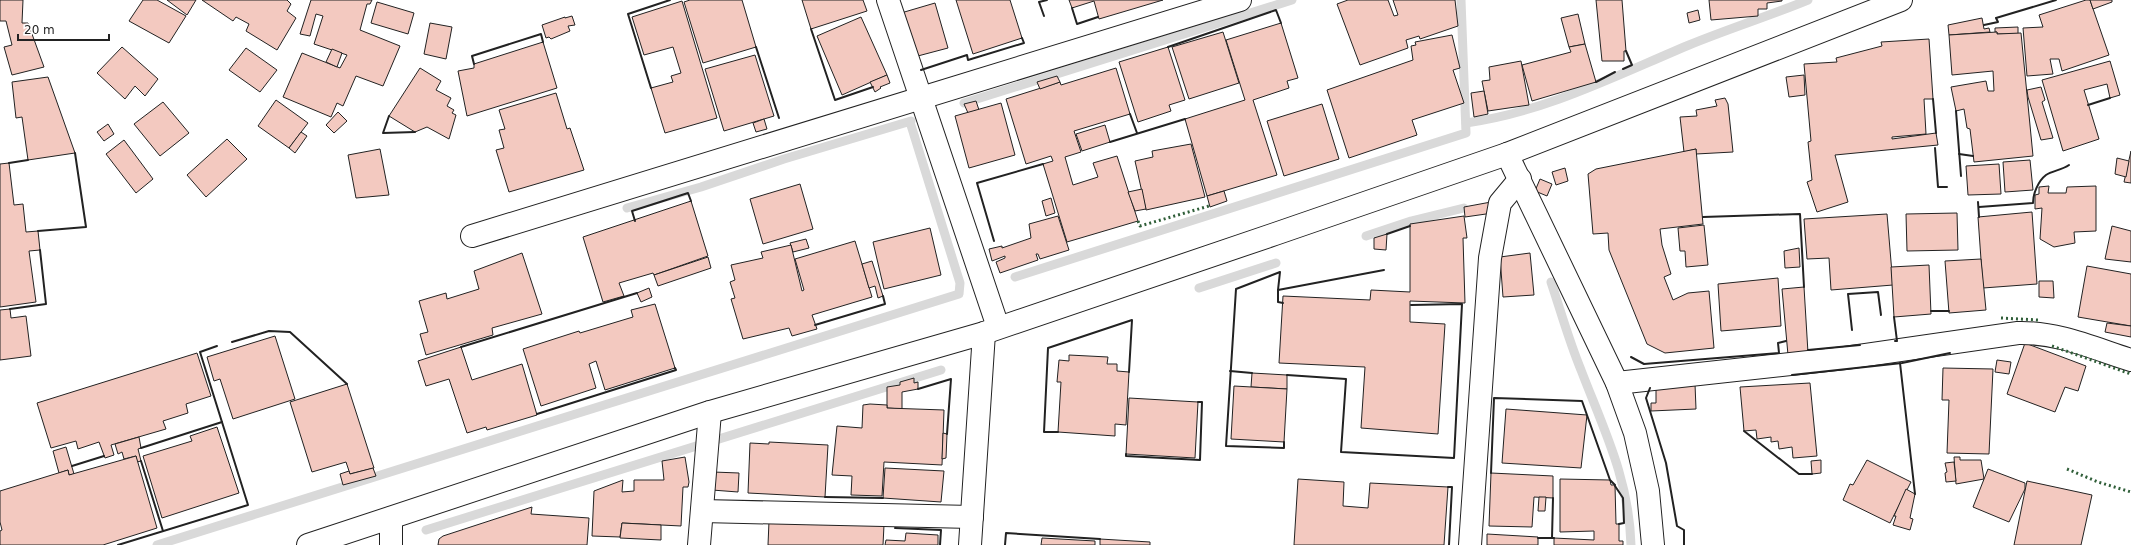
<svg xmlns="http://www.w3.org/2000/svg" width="2131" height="545" viewBox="0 0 2131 545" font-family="'DejaVu Sans',sans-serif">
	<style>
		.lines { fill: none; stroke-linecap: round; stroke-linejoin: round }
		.stream { stroke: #d9d9d9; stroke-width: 9 }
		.building { fill: #f3c9c0; stroke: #222 }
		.minor-casing { stroke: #222; stroke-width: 24 }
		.primary-casing { stroke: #222; stroke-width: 24 }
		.minor { stroke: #fff; stroke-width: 22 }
		.primary { stroke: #fff; stroke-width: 22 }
		.hedge { stroke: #2f5e38; stroke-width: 3; stroke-dasharray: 2 3; stroke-linecap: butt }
		.wall { stroke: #222; stroke-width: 2 }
	</style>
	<rect width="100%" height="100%" fill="#fff"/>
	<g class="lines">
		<g class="stream">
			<path d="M964,103l328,-103"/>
			<path d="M1466,123c79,-11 149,-47 223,-78 39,-16 80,-29 119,-45"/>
			<path d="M627,208l74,-21 83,-28 127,-38"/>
			<path d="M1366,236l45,-15 53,-13"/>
			<path d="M1015,277l451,-144 -5,-133"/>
			<path d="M1551,282c10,30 18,59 30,88 23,60 48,109 50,175"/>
			<path d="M1199,288l77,-25"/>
			<path d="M426,530l515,-160"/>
			<path d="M157,545l802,-251 1,-11 -50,-161"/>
		</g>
	</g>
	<g class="building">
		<path d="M0,0h23l-1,23h6l16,44 -32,8 -8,-28 8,-2 -6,-24h-6z"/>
		<path d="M143,0h14l29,16 -17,27 -40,-22z"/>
		<path d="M167,0h29l-9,15z"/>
		<path d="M202,0h85l4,4 -4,7 9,7 -19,32 -31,-19 3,-7 -13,-7 -3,4z"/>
		<path d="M311,0h61l-2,4h-3l-7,26 40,16 -17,40 -27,-10 -13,30 -6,-3 -6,14 -48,-20 19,-44 38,15 7,-13 -33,-11 9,-28 -7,-2 -6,22 -10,-2z"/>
		<path d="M690,0h52l14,47 -53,16 -19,-61z"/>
		<path d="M802,0h61l4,11 -56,18z"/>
		<path d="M956,0h54l12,38 -49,16z"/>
		<path d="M1069,0h94l-64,19 -5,-18 -22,7z"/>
		<path d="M1348,0h40l6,16 4,-1 -5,-15h62l3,26 -38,13 -1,-3 -13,4 2,8 -48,17 -23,-61z"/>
		<path d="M1596,0h26l4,51h-2v10h-22z"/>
		<path d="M1709,0h73v1l-15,2v6h-9v7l-47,4z"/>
		<path d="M2086,0h4l19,55 -47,16 -3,-12h-9l3,15 -26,2 -4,-48 20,-1 -4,-12z"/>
		<path d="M2090,0h22v2l-19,7z"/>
		<path d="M682,1l35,117 -52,15 -14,-45 22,-6 -2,-6 10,-3 -8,-26 -29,8 -12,-38z"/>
		<path d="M377,2l37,11 -6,21 -37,-11z"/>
		<path d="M935,3l13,45 -34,9 -13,-44z"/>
		<path d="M1698,10l2,10 -11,3 -2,-10z"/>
		<path d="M1578,14l7,30 -16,3 -8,-29z"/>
		<path d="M572,16l3,9 -7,1 2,5 -19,8 -2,-2 -3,1 -4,-13 23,-8v1z"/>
		<path d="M861,17l26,58 -45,20 -25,-59z"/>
		<path d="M1982,18l2,11 5,-1 1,4 -41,3 -1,-10z"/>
		<path d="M430,23l22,4 -6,32 -22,-5z"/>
		<path d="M1281,23l17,55 -11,3 2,7 -36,12 24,75 -70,21 -22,-77 60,-19 -19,-60z"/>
		<path d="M2018,27v7h-21v-2h-2v-4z"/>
		<path d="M1223,32l16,51 -50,16 -17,-52z"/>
		<path d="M1997,32v2l24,-1 12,123 -59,6 -4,-33 -3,-1 -3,-19 -8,2 -5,-24 35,-6 2,10h6l-1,-20 -41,4 -3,-40z"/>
		<path d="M1452,35l8,33 -7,2 11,33 -52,17 5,15 -68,23 -22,-68 86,-30 -2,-14 5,-1 -1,-3z"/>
		<path d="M1929,39l4,60h-9l2,35 -34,3v2l44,-6 2,12 -103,10 13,47 -31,10 -10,-30 5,-2 -4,-38 3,-1 -7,-77 33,-2 -1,-4 46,-12 -1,-4z"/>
		<path d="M543,42l14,46 -90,28 -9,-45 16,-3v-4z"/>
		<path d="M1585,44l11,38 -64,19 -10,-36 49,-13 -2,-5z"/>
		<path d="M122,47l36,32 -13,17 -10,-10 -10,13 -28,-26z"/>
		<path d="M1168,47l17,53 -16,5 2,6 -33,11 -19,-60z"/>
		<path d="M246,48l31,22 -17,22 -31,-22z"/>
		<path d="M332,49l10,4 -5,14 -11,-5z"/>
		<path d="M755,55l19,61 -50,15 -19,-62z"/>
		<path d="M1521,61l8,44 -41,6 -6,-30 8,-1 -1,-13z"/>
		<path d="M2110,61l10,34 -10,3 -3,-14 -23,6 15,49 -36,12 -21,-71z"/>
		<path d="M420,68l21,13 -5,9 15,8 -4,8 7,4 -2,3 4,2 -7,24 -22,-12 -12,5 -26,-16z"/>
		<path d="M1116,68l14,46 -56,17 7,21 -16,5 8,28 25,-8 -5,-14 24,-7 21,65 -71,21 -24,-78 10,-3 -2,-5 -25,8 -20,-65 54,-17 1,3z"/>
		<path d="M887,75l3,8 -10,4 1,1 -6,4 -5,-10z"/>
		<path d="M1804,75l1,20 -16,2 -3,-20z"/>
		<path d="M1057,76l3,6 -20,7 -3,-7z"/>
		<path d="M48,77l27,76 -47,7 -6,-43 -6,1 -4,-36z"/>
		<path d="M2041,87l4,13 -3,2 11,36 -12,2 -13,-43 -1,-7z"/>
		<path d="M1484,91l4,23 -14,3 -3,-24z"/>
		<path d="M556,93l11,36 3,-1 14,42 -75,22 -13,-42 8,-2 -5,-18 6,-1 -6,-19z"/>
		<path d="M1725,98l3,6 5,48 -37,2v-5l-12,3 -4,-35 17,-1 -1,-6 21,-4 -2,-6z"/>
		<path d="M276,100l32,23 -19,25 -31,-22z"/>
		<path d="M976,101l3,9 -11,3 -4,-9z"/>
		<path d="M163,102l26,31 -29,23 -26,-32z"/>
		<path d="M1001,103l14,52 -46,13 -14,-52z"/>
		<path d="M1322,104l17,55 -55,17 -17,-55z"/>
		<path d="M338,112l9,9 -13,12 -8,-8z"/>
		<path d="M764,119l3,10 -11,3 -3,-9z"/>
		<path d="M108,124l6,10 -10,7 -7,-9z"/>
		<path d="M1105,125l5,17 -28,9 -6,-17z"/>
		<path d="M301,132l6,4 -12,17 -6,-5z"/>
		<path d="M227,139l20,20 -41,38 -19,-22z"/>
		<path d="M124,140l29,39 -17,14 -30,-39z"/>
		<path d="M1191,144l14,53 -59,13 -11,-49 18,-4 -1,-6z"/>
		<path d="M380,149l9,46 -33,3 -8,-43z"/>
		<path d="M1696,149l7,75 -43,5 2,16 9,29 -7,3 9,23 15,-7 21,-2 5,57 -49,5 -18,-9 -38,-94 -1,-17 -15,1 -5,-60 8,-5z"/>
		<path d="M2131,151v32l-7,-1z"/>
		<path d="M2117,158l12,3 -3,16 -11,-3z"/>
		<path d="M2030,160l3,30 -28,2 -2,-30z"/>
		<path d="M9,163l5,42 9,-1 3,28 12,-1 2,19 -11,1 7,51 -36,5v-143z"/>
		<path d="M1999,164l2,30 -33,1 -2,-29z"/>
		<path d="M1565,168l3,13 -12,4 -4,-13z"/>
		<path d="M1540,179l12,5 -5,12 -12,-5z"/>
		<path d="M800,184l13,45 -50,15 -13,-45z"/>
		<path d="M2049,186l-1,7h18l1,-6 29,-1v45l-22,1 1,11 -21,4 -14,-8 2,-31 -7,1v-14l4,-1v-7z"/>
		<path d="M1142,189l4,20 -11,2 -7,-19z"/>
		<path d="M1224,191l3,10 -17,6 -3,-11z"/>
		<path d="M1051,198l4,15 -9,3 -4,-15z"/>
		<path d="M691,201l17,55 -54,19 -1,-2 -34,10 5,13 -21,6 -20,-65z"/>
		<path d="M1491,202l2,11 -28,4 -1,-10z"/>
		<path d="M2032,212l5,72 -54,4 -5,-71z"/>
		<path d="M1957,213l1,37 -51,1 -1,-37z"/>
		<path d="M1887,214l6,71 -62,5 -2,-32 -22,1 -3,-40z"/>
		<path d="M1058,216l11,34 -29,9 -2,-5h-2l2,6 -38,13 -4,-11 9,-4v-2l-13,5 -3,-12 13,-3v2l29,-10 -2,-14z"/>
		<path d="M1464,216l3,22h-4l2,65 -55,-2v21l35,2 -7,110 -77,-6 4,-61 -86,-4 4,-67 87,4 1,-10 39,2v-68z"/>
		<path d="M1704,225l4,40 -22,2 -1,-16h-5l-2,-23z"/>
		<path d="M2112,226l19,5v31l-26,-3z"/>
		<path d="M930,228l11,47 -57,14 -11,-47z"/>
		<path d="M1387,234l-1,16 -12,-1v-11z"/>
		<path d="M806,239l3,9 -16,4 -3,-9z"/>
		<path d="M855,241l17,56 -60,18 5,14 -25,7 -3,-8 -46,11 -12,-40 4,-1 -5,-16 5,-2 -4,-15 32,-7 -2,-6 30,-7 11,46 2,-1 -9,-31z"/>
		<path d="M1799,248l1,19 -15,1 -1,-17z"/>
		<path d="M522,253l20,61 -50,14 1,7 -67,20 -6,-21 8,-2 -9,-31 27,-8 1,6 32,-10 -5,-18z"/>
		<path d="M1530,253l4,42 -31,2 -3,-40z"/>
		<path d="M708,257l3,11 -53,18 -4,-11z"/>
		<path d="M1981,259l5,51 -37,3 -4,-52z"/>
		<path d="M872,261l11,35 -5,2 -3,-12 -6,2 -7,-24z"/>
		<path d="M1929,265l2,49 -37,3 -3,-50z"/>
		<path d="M2087,266l44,8v52l-53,-9z"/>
		<path d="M1778,278l3,48 -60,5 -3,-47z"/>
		<path d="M2039,281h14l1,17 -15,-1z"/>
		<path d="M1804,287l4,66 -20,2 -6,-66z"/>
		<path d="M649,288l3,9 -11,5 -4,-9z"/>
		<path d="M655,304l20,64 -70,22 -9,-29 -7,3 7,24 -55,18 -18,-57 56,-18 1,2 53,-16 -2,-7z"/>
		<path d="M10,309l1,9 15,-2 5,40 -31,4v-50z"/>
		<path d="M2107,323l24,3v11l-26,-5z"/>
		<path d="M275,336l20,63 -62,20 -13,-40 -6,2 -7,-24z"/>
		<path d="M2025,343l61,23 -8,25 -13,-4 -10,25 -48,-18z"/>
		<path d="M461,347l11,33 50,-16 15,51 -50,15 -1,-3 -19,6 -18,-54 -23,7 -8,-25z"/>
		<path d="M197,353l14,43 -25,8 2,9 -25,8 3,8 -55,16 3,10 -9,3 -6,-16 -21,7 -2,-8 -25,7 -14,-45z"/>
		<path d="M1069,355l39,2 -1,7h10v7l12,1 -3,53 -11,-1v12l-57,-4 3,-50h-4l2,-22 10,1z"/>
		<path d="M1997,360l14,2 -2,12 -14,-2z"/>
		<path d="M1943,368l50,1 -4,85 -42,-1 2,-53h-7z"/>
		<path d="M1252,373l35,2v14l-36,-2z"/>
		<path d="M914,378v5l4,-1v7l-16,3v17l-15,-1v-21l13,-2v-3z"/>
		<path d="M1810,383l7,73 -24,2 -1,-11 -13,2 -1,-8 -7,1v-5l-14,2 -1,-9 -12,1 -4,-44z"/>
		<path d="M347,384l27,84 -24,6 -4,-12 -34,10 -22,-70z"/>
		<path d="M1695,384l1,25 -45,2v-8h5v-15z"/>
		<path d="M1234,386l53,3 -3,53 -53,-3z"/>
		<path d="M1129,398l69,4 -3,56 -69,-4z"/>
		<path d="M870,404l17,1v3l57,2 -2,55 -58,-3 -2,34 -31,-1 1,-19 -20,-1 5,-49 25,2 1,-23z"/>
		<path d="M1506,409l81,6 -6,53 -79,-5z"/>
		<path d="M217,427l22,66 -77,25 -19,-62 49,-15 -2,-5z"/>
		<path d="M943,433l4,1 -1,24 -4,1z"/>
		<path d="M139,437l2,11 -3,1 3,12 -4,1 -1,-6 -12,3 -2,-7 -4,2 -3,-10z"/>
		<path d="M769,442l59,3 -3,52 -77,-4 2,-50 19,1z"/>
		<path d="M66,447l8,27 -5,1 -1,-5 -9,3 -6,-22z"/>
		<path d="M136,456l21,72 -54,17h-103v-14l2,-1 -2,-8v-31l68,-21 1,5z"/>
		<path d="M685,457l4,25 -1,5h-5l-2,39 -59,-3 -2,14 -28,-1 2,-45 29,-11 -1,12 12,-1v-11h30l-2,-19z"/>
		<path d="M1954,457h6v3h21l3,19 -28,5z"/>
		<path d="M1821,460v13l-9,1 -1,-13z"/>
		<path d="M1867,460l44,22 -21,41 -47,-23 7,-16 3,1z"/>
		<path d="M1954,462l2,19 -10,1 -1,-9 2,-1 -2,-9z"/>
		<path d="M373,468l3,8 -33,9 -3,-11 9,-3 1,3z"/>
		<path d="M885,468l59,3 -3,31 -58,-4z"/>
		<path d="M1988,469l37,14v6l-16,33 -36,-15z"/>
		<path d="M713,472l26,1 -1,19 -26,-2z"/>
		<path d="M1491,473l62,3v22l-19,-1 -2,30 -43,-1z"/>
		<path d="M1298,479l46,3 -1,24 25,2 2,-25 78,4 -4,58h-150z"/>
		<path d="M1560,479l50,1 1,5h4l1,39h3v17h4v4h-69v-7l40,2v-9l-34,1z"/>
		<path d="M2027,481l65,14 -11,50h-67z"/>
		<path d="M1906,489l9,5 -5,24 3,1 -3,11 -17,-5 3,-9h-2z"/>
		<path d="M1539,497h7l-1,14h-7z"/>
		<path d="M532,507l-1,7 58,4 -2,27h-149l1,-6 4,-3z"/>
		<path d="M769,521l115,4 -1,20h-115z"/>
		<path d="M622,523l39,2v15l-41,-2z"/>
		<path d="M906,533l32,2v10h-53l1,-5 19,1z"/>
		<path d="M1487,534l51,3v8h-51z"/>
		<path d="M1042,538l53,3v4h-54z"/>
		<path d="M1100,539l50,3v3h-50z"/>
	</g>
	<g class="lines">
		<g class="minor-casing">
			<g id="minor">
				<path d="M888,0l110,327"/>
				<path d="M1507,154l110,229 18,50 13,58 5,54"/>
				<path d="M472,236l768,-236"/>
				<path d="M1617,383l228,-25 173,-25c40,-1 75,15 113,27"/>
				<path d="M702,511l270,6"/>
				<path d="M391,545v-27"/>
				<path d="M699,545l11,-133"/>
				<path d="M970,545l14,-212"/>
				<path d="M1470,545l20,-287 10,-55 20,-24"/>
			</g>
		</g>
		<g class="primary-casing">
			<path id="primary" d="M308,545l402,-133 274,-79 291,-99 232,-80 394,-154"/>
		</g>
		<use href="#minor" class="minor"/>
		<use href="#primary" class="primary"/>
		<g class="hedge">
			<path d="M1138,221l2,5 69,-20"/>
			<path d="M2001,318l37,2"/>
			<path d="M2052,346l79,28"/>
			<path d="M2067,469l31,13 33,10"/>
		</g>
		<g class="wall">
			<path d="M1072,8l5,16 21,-7"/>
			<path d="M1044,16l-5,-14 8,-2"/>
			<path d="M1984,25l14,-3 -2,-4 60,-18"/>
			<path d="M811,29l24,71 38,-13"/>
			<path d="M756,47l23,71"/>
			<path d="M1168,47l108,-37 5,13"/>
			<path d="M474,64l-2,-8 69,-22 2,8"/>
			<path d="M1623,69l9,-4 -6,-14"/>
			<path d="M921,70l46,-15 1,5 56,-17 -2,-5"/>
			<path d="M1596,82l19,-10"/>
			<path d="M651,88l-23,-74 42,-14"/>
			<path d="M1933,99l3,34"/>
			<path d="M2088,105l22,-7"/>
			<path d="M1956,111l5,65"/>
			<path d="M1130,114l7,19"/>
			<path d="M389,116l-6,17 32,-1"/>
			<path d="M1110,142l75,-23"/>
			<path d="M1935,148l3,39h9"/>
			<path d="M1959,154l14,2"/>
			<path d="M9,163l19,-3"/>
			<path d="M1978,202l1,15"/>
			<path d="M1979,207l54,-4c0,-9 5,-22 13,-28 6,-4 16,-5 23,-10"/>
			<path d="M1703,217l97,-3 4,73"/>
			<path d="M635,221l-3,-10 56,-18 3,8"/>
			<path d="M38,231l48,-4 -11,-74"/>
			<path d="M1387,234l23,-8"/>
			<path d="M994,241l-17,-58 66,-19"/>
			<path d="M1278,290l2,-18 -44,17 -10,157 58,2v-6"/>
			<path d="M1283,303l-5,-1v-12l106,-20"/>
			<path d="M10,309l36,-5 -6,-54"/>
			<path d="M1931,311h18"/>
			<path d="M1894,317l3,24h-2"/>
			<path d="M815,325l70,-21 -2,-8"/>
			<path d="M1852,330l-4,-36 30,-2 3,23"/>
			<path d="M232,342l37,-11 21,1 57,52"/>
			<path d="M461,347l176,-54"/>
			<path d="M1808,350l52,-5"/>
			<path d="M1631,357l13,7 135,-11 -1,-10 8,-2"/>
			<path d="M1900,363l15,131"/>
			<path d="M1230,371l22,2"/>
			<path d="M1287,375l59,4 -5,73 113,6 8,-154 -51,1"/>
			<path d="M1792,375l110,-12 48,-10"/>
			<path d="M1650,388l-4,10 20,65 11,63 7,4v15"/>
			<path d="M918,389l33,-10 -4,55"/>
			<path d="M537,414l139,-44 -1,-2"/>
			<path d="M1744,431l55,43h13"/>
			<path d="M1058,432h-14l4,-84 84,-28 -3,52"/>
			<path d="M141,448l81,-26"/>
			<path d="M1126,454v2l74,4 2,-58h-4"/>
			<path d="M141,461l22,70"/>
			<path d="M72,466l32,-10"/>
			<path d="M1491,473l3,-75 88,3 28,79 5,5"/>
			<path d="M1615,486l8,12 1,25 -5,1"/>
			<path d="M1448,487h4l-3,58"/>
			<path d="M825,497l58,1"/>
			<path d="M1553,498l-1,40h2"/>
			<path d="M895,528l46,2 -1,15"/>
			<path d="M1538,538h14"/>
			<path d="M118,545l130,-40 -48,-153 17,-6"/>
			<path d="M1005,545l1,-12 94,6"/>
		</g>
	</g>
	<path d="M18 34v6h91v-6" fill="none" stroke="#222222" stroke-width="2"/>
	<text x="24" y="34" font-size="12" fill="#222222" stroke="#ffffff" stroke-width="3" paint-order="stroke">20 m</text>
</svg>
